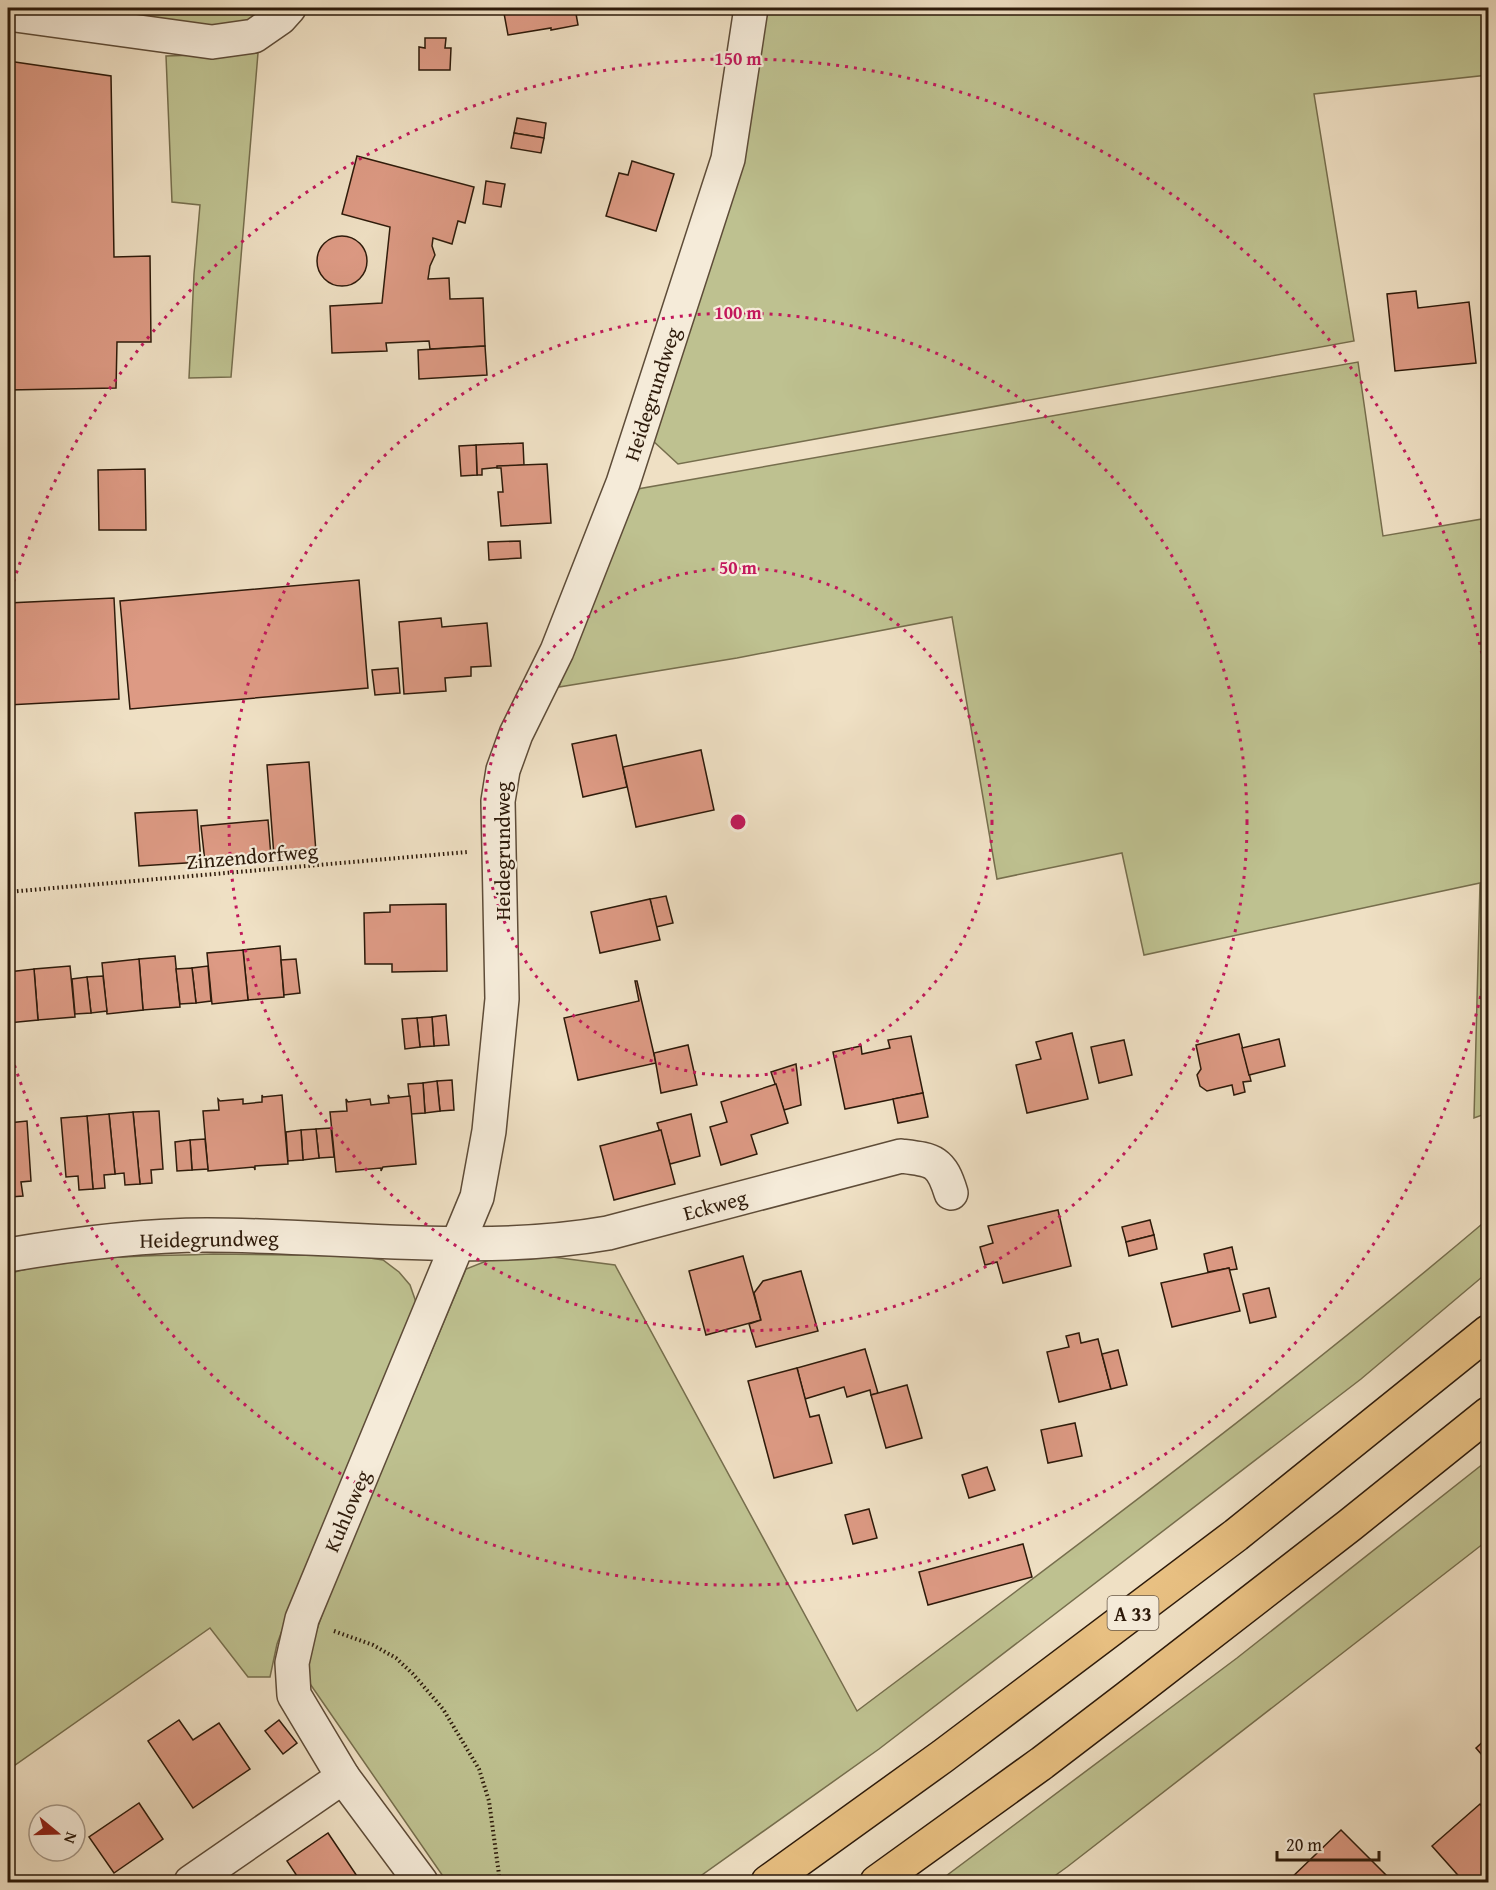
<svg xmlns="http://www.w3.org/2000/svg" width="1496" height="1890" viewBox="0 0 1496 1890" font-family="'Gentium Book Plus',serif">
	<style>
		.green { fill: #bec190; stroke: #766e4d; stroke-width: 1.5 }
		.building { fill: #dd9a84; stroke: #2d1a0a; stroke-width: 1.5 }
		.lines { fill: none; stroke-linecap: round; stroke-linejoin: round }
		.minor-casing { stroke: #5e4c38; stroke-width: 36 }
		.highway-casing { stroke: #2d1a0a; stroke-width: 36 }
		.path { stroke: #2d1a0a; stroke-width: 4; stroke-dasharray: 1.5 3; stroke-linecap: butt }
		.minor { stroke: #f5ebd9; stroke-width: 33 }
		.highway { stroke: #e8c082; stroke-width: 33 }
		.ring { fill: none; stroke: #c2185b; stroke-width: 3; stroke-dasharray: 3 6 }
		.labels { text-anchor: middle; dominant-baseline: central; stroke-width: 4.5; stroke-linejoin: round; paint-order: stroke }
		.shield { fill: #f5ebd9; stroke: #695948; stroke-width: 1.5 }
		.shield-label { font-size: 20px; font-weight: bold; fill: #2d1a0a }
		.street-label { font-size: 21px; fill: #2d1a0a; stroke: #f5ebd9 }
		.centre { fill: #c2185b; stroke: #f5ebd9; stroke-width: 3 }
		.ring-label { font-size: 18px; text-anchor: middle; font-weight: bold; fill: #c2185b; stroke: #f5ebd9; stroke-width: 4.5; stroke-linejoin: round; paint-order: stroke }
	</style>
	<rect width="100%" height="100%" fill="#efe0c4"/>
	<filter id="stains"><feTurbulence type="fractalNoise" baseFrequency=".00333" numOctaves="4"/><feColorMatrix values="0 0 0 0 .2 0 0 0 0 .09 0 0 0 0 .02 0 0 0 .5 -.17"/></filter>
	<radialGradient id="worn" r=".72"><stop offset=".6" stop-color="#630" stop-opacity="0"/><stop offset="1" stop-color="#630" stop-opacity=".3"/></radialGradient>
	<g class="green">
		<path d="M64,8h213l-25,19 -36,2z"/>
		<path d="M768,8h720v67l-174,19 40,247 -676,123 -27,-25 90,-277z"/>
		<path d="M258,53l-27,324 -42,1 5,-104 6,-69 -28,-3 -6,-146z"/>
		<path d="M1358,362l25,174 105,-18v595l-14,5 6,-235 -336,72 -22,-102 -125,26 -45,-262 -215,41 -178,29 73,-197z"/>
		<path d="M1488,1219v53l-127,107 -482,370 -187,133h-245l-141,-204 6,-34 15,-44 139,-331 33,-13 30,-2 86,11 242,446c213,-160 428,-320 631,-492z"/>
		<path d="M213,1254l144,2 26,4 16,12 11,13 7,20 -122,291 -18,48 -7,33h-22l-38,-49 -202,142v-496c66,-20 137,-17 205,-20z"/>
		<path d="M1488,1460v80l-421,327 -21,15h-108l299,-224z"/>
	</g>
	<g class="building">
		<path d="M503,8h72l3,17 -27,5v-2l-43,7z"/>
		<path d="M425,38h21l-1,10h6l-1,22h-31v-23l6,1z"/>
		<path d="M8,61l103,15 3,181 36,-1 1,86h-34l-1,46 -108,2z"/>
		<path d="M517,118l29,5 -2,15 -30,-5z"/>
		<path d="M514,133l30,5 -3,15 -30,-5z"/>
		<path d="M357,156l117,31 -9,36 -7,-2 -6,23 -19,-6 -1,8 3,9 -5,11 -2,13 21,-1 1,21 33,-1 2,48 -55,3 -1,-8 -43,2 1,8 -55,2 -2,-47 52,-3 8,-76 -48,-13z"/>
		<path d="M632,161l42,13 -18,57 -50,-15 13,-43 9,2z"/>
		<path d="M486,181l19,3 -4,23 -18,-3z"/>
		<circle cx="342" cy="261" r="25"/>
		<path d="M1416,291l2,17 51,-6 7,61 -81,8 -8,-77z"/>
		<path d="M485,346l2,29 -68,4 -1,-29z"/>
		<path d="M523,443l1,22 -42,4v6h-5l-1,-30z"/>
		<path d="M476,445l1,30 -16,1 -2,-30z"/>
		<path d="M547,464l4,59 -50,3 -3,-34h5l-2,-24h-4v-2z"/>
		<path d="M145,469l1,61h-47l-1,-60z"/>
		<path d="M520,541l1,17 -32,2 -1,-18z"/>
		<path d="M359,580l9,108 -238,21 -10,-108z"/>
		<path d="M114,598l5,101 -111,6v-102z"/>
		<path d="M441,618l1,9 45,-4 4,43 -20,1v9l-26,2 1,13 -42,3 -5,-72z"/>
		<path d="M398,668l2,25 -25,2 -3,-25z"/>
		<path d="M616,735l11,52 -44,10 -11,-53z"/>
		<path d="M701,750l13,60 -78,17 -13,-60z"/>
		<path d="M309,762l7,90 -42,4 -7,-91z"/>
		<path d="M197,810l4,52 -62,4 -4,-53z"/>
		<path d="M268,820l3,36 -66,6 -4,-36z"/>
		<path d="M666,896l7,27 -17,4 -6,-28z"/>
		<path d="M650,899l10,41 -60,13 -9,-41z"/>
		<path d="M446,904l1,67 -55,1v-8h-27l-1,-51 26,-1v-7z"/>
		<path d="M280,946l4,51 -36,3 -5,-50z"/>
		<path d="M243,950l5,50 -36,4 -5,-51z"/>
		<path d="M175,956l5,51 -37,3 -4,-51z"/>
		<path d="M139,959l4,51 -36,4 -5,-51z"/>
		<path d="M296,959l4,34 -16,2 -3,-35z"/>
		<path d="M70,966l5,51 -37,3 -4,-51z"/>
		<path d="M208,966l3,35 -15,2 -4,-35z"/>
		<path d="M192,968l4,35 -16,1 -4,-35z"/>
		<path d="M34,969l4,51 -30,3v-51z"/>
		<path d="M103,976l4,35 -16,2 -4,-36z"/>
		<path d="M87,977l4,36 -16,1 -3,-35z"/>
		<path d="M635,981h2l19,82 -78,17 -14,-62 75,-17z"/>
		<path d="M446,1015l3,30 -15,1 -2,-29z"/>
		<path d="M432,1017l2,29 -14,1 -3,-29z"/>
		<path d="M417,1018l3,29 -15,2 -3,-30z"/>
		<path d="M8,1023h4l2,27h-6z"/>
		<path d="M1072,1033l16,66 -61,14 -11,-48 25,-6 -5,-17z"/>
		<path d="M1239,1034l12,47 -8,1 2,10 -11,3 -2,-10 -25,6 -7,-5 -3,-11 4,-6 -5,-24z"/>
		<path d="M911,1036l12,57 -78,16 -12,-57 28,-6 1,8 28,-6 -2,-8z"/>
		<path d="M1279,1039l6,27 -36,9 -7,-27z"/>
		<path d="M1124,1040l8,35 -33,8 -8,-36z"/>
		<path d="M688,1045l9,40 -36,8 -7,-40z"/>
		<path d="M796,1064l5,41 -17,5 -13,-38z"/>
		<path d="M452,1080l2,30 -14,1 -3,-30z"/>
		<path d="M437,1081l3,30 -15,2 -2,-30z"/>
		<path d="M423,1083l2,30 -14,1 -3,-30z"/>
		<path d="M776,1084l12,39 -37,12 6,19 -36,11 -11,-38 17,-5 -6,-20z"/>
		<path d="M923,1093l5,24 -30,6 -5,-24z"/>
		<path d="M262,1095l1,2 19,-2 6,69 -33,2v4l-1,-3 -46,4 -5,-60 16,-1 -1,-11 2,2 23,-2v5l19,-2z"/>
		<path d="M388,1095l2,3 20,-2 6,68 -33,3 -2,4v-3l-45,4 -6,-60 17,-1 -1,-12 2,3 22,-3 1,6 18,-2z"/>
		<path d="M159,1111l4,58 -12,1 1,13 -12,1 -7,-72z"/>
		<path d="M133,1112l7,72 -15,1 -1,-12 -9,1 -6,-60z"/>
		<path d="M109,1114l6,60 -11,1 1,13 -12,1 -6,-73z"/>
		<path d="M691,1114l9,42 -30,8 -13,-41z"/>
		<path d="M87,1116l6,73 -14,1 -1,-14 -12,1 -5,-59z"/>
		<path d="M27,1121l4,60 -10,1 2,14 -13,1 -2,-74z"/>
		<path d="M331,1128l3,29 -15,1 -3,-29z"/>
		<path d="M316,1129l3,29 -16,2 -2,-30z"/>
		<path d="M301,1130l2,30 -15,1 -2,-29z"/>
		<path d="M661,1130l14,54 -61,16 -14,-54z"/>
		<path d="M205,1139l3,30 -16,1 -2,-30z"/>
		<path d="M190,1140l2,30 -15,1 -2,-29z"/>
		<path d="M1058,1210l13,56 -68,17 -6,-21 -12,3 -5,-18 13,-4 -5,-17z"/>
		<path d="M1150,1220l4,15 -28,7 -4,-15z"/>
		<path d="M1154,1235l3,14 -28,7 -3,-14z"/>
		<path d="M1232,1247l5,22 -7,1 -1,-2 -21,4 -4,-18z"/>
		<path d="M743,1256l18,64 -55,15 -17,-64z"/>
		<path d="M1229,1268l11,43 -68,16 -11,-44z"/>
		<path d="M801,1271l17,60 -62,16 -7,-23 12,-4 -7,-27 9,-12z"/>
		<path d="M1269,1288l7,29 -26,6 -7,-29z"/>
		<path d="M1079,1333l2,10 17,-4 13,50 -52,13 -12,-50 22,-5 -3,-11z"/>
		<path d="M865,1349l13,44 -7,2 -1,-5 -23,7 -3,-10 -39,12 -8,-31z"/>
		<path d="M1118,1350l9,35 -16,4 -9,-35z"/>
		<path d="M797,1368l13,49 9,-2 13,48 -58,15 -26,-97z"/>
		<path d="M907,1385l15,53 -36,10 -15,-53z"/>
		<path d="M1075,1423l7,33 -34,7 -7,-33z"/>
		<path d="M987,1467l8,23 -26,8 -7,-23z"/>
		<path d="M869,1509l8,29 -24,6 -8,-29z"/>
		<path d="M1023,1544l9,33 -104,28 -9,-33z"/>
		<path d="M179,1720l14,20 26,-17 31,46 -57,39 -45,-67z"/>
		<path d="M279,1720l18,23 -14,11 -18,-23z"/>
		<path d="M1488,1737v25l-12,-14z"/>
		<path d="M139,1803l24,36 -49,34 -25,-36z"/>
		<path d="M1480,1804l8,10v68h-24l-32,-36z"/>
		<path d="M1341,1830l52,52h-106z"/>
		<path d="M328,1833l33,49h-60l-14,-21z"/>
	</g>
	<g class="lines">
		<g class="minor-casing">
			<g id="minor">
				<path d="M8,14l204,28 42,-6 26,-18 9,-10"/>
				<path d="M8,1255c65,-11 133,-20 199,-20 133,0 269,21 401,-2l293,-77c32,4 40,4 50,37"/>
				<path d="M343,1777l78,105"/>
				<path d="M191,1882l152,-105 -49,-82 -2,-32 10,-44 175,-422 12,-66 13,-132 -4,-198 5,-31 13,-36 41,-83 66,-168 105,-324 23,-151"/>
			</g>
		</g>
		<g class="highway-casing">
			<g id="highway">
				<path d="M768,1882l175,-126 293,-221 252,-203"/>
				<path d="M877,1882l165,-119 85,-65 223,-173 138,-111"/>
			</g>
		</g>
		<g class="path">
			<path d="M8,892l459,-40"/>
			<path d="M334,1631l39,14 23,13 17,16 30,35 36,60 10,32 11,81"/>
		</g>
		<use href="#minor" class="minor"/>
		<use href="#highway" class="highway"/>
	</g>
	<g class="ring">
		<circle cx="738" cy="822" r="254"/>
		<circle cx="738" cy="822" r="509"/>
		<path d="M1488 961A763 763 0 0 1 8 1045M8 599A763 763 0 0 1 1488 683"/>
	</g>
	<g class="labels">
		<rect class="shield" x="1107.5" y="1596" width="51" height="34" rx="4.5"/>
		<g class="shield-label">
			<text x="1133" y="1613">A 33</text>
		</g>
		<g class="street-label">
			<text transform="translate(652 394) rotate(-72)">Heidegrundweg</text>
			<text transform="translate(502 851) rotate(-90)">Heidegrundweg</text>
			<text transform="translate(252 856) rotate(-5)">Zinzendorfweg</text>
			<text transform="translate(715 1205) rotate(-15)">Eckweg</text>
			<text transform="translate(209 1239) rotate(-1)">Heidegrundweg</text>
			<text transform="translate(347 1511) rotate(-67)">Kuhloweg</text>
		</g>
	</g>
	<circle cx="738" cy="822" r="9" class="centre"/>
	<g class="ring-label">
		<text x="738" y="65">150 m</text>
		<text x="738" y="319">100 m</text>
		<text x="738" y="574">50 m</text>
	</g>
	<rect width="1496" height="1890" fill="none" stroke="#efe0c4" stroke-width="30"/>
	<rect x="9" y="9" width="1478" height="1872" fill="none" stroke="#2d1a0a" stroke-width="3"/>
	<rect x="15" y="15" width="1466" height="1860" fill="none" stroke="#2d1a0a" stroke-width="1.5"/>
	<g transform="translate(57 1833) rotate(109)"><circle r="28" fill="#f5ebd9" stroke="#a59786" stroke-width="1.5"/>
	<path d="M0-4.5L10 22L0 15L-10 22Z" fill="#8f2418"/>
	<text y="-9" font-size="16" font-weight="bold" text-anchor="middle" fill="#2d1a0a">N</text>
	</g>
	<path d="M1277 1851v9h102v-9" fill="none" stroke="#2d1a0a" stroke-width="3"/>
	<text x="1286" y="1851" font-size="18" fill="#2d1a0a" stroke="#f5ebd9" stroke-width="4.5" paint-order="stroke">20 m</text>
	<rect width="100%" height="100%" filter="url(#stains)"/>
	<rect width="100%" height="100%" fill="url(#worn)"/>
</svg>
